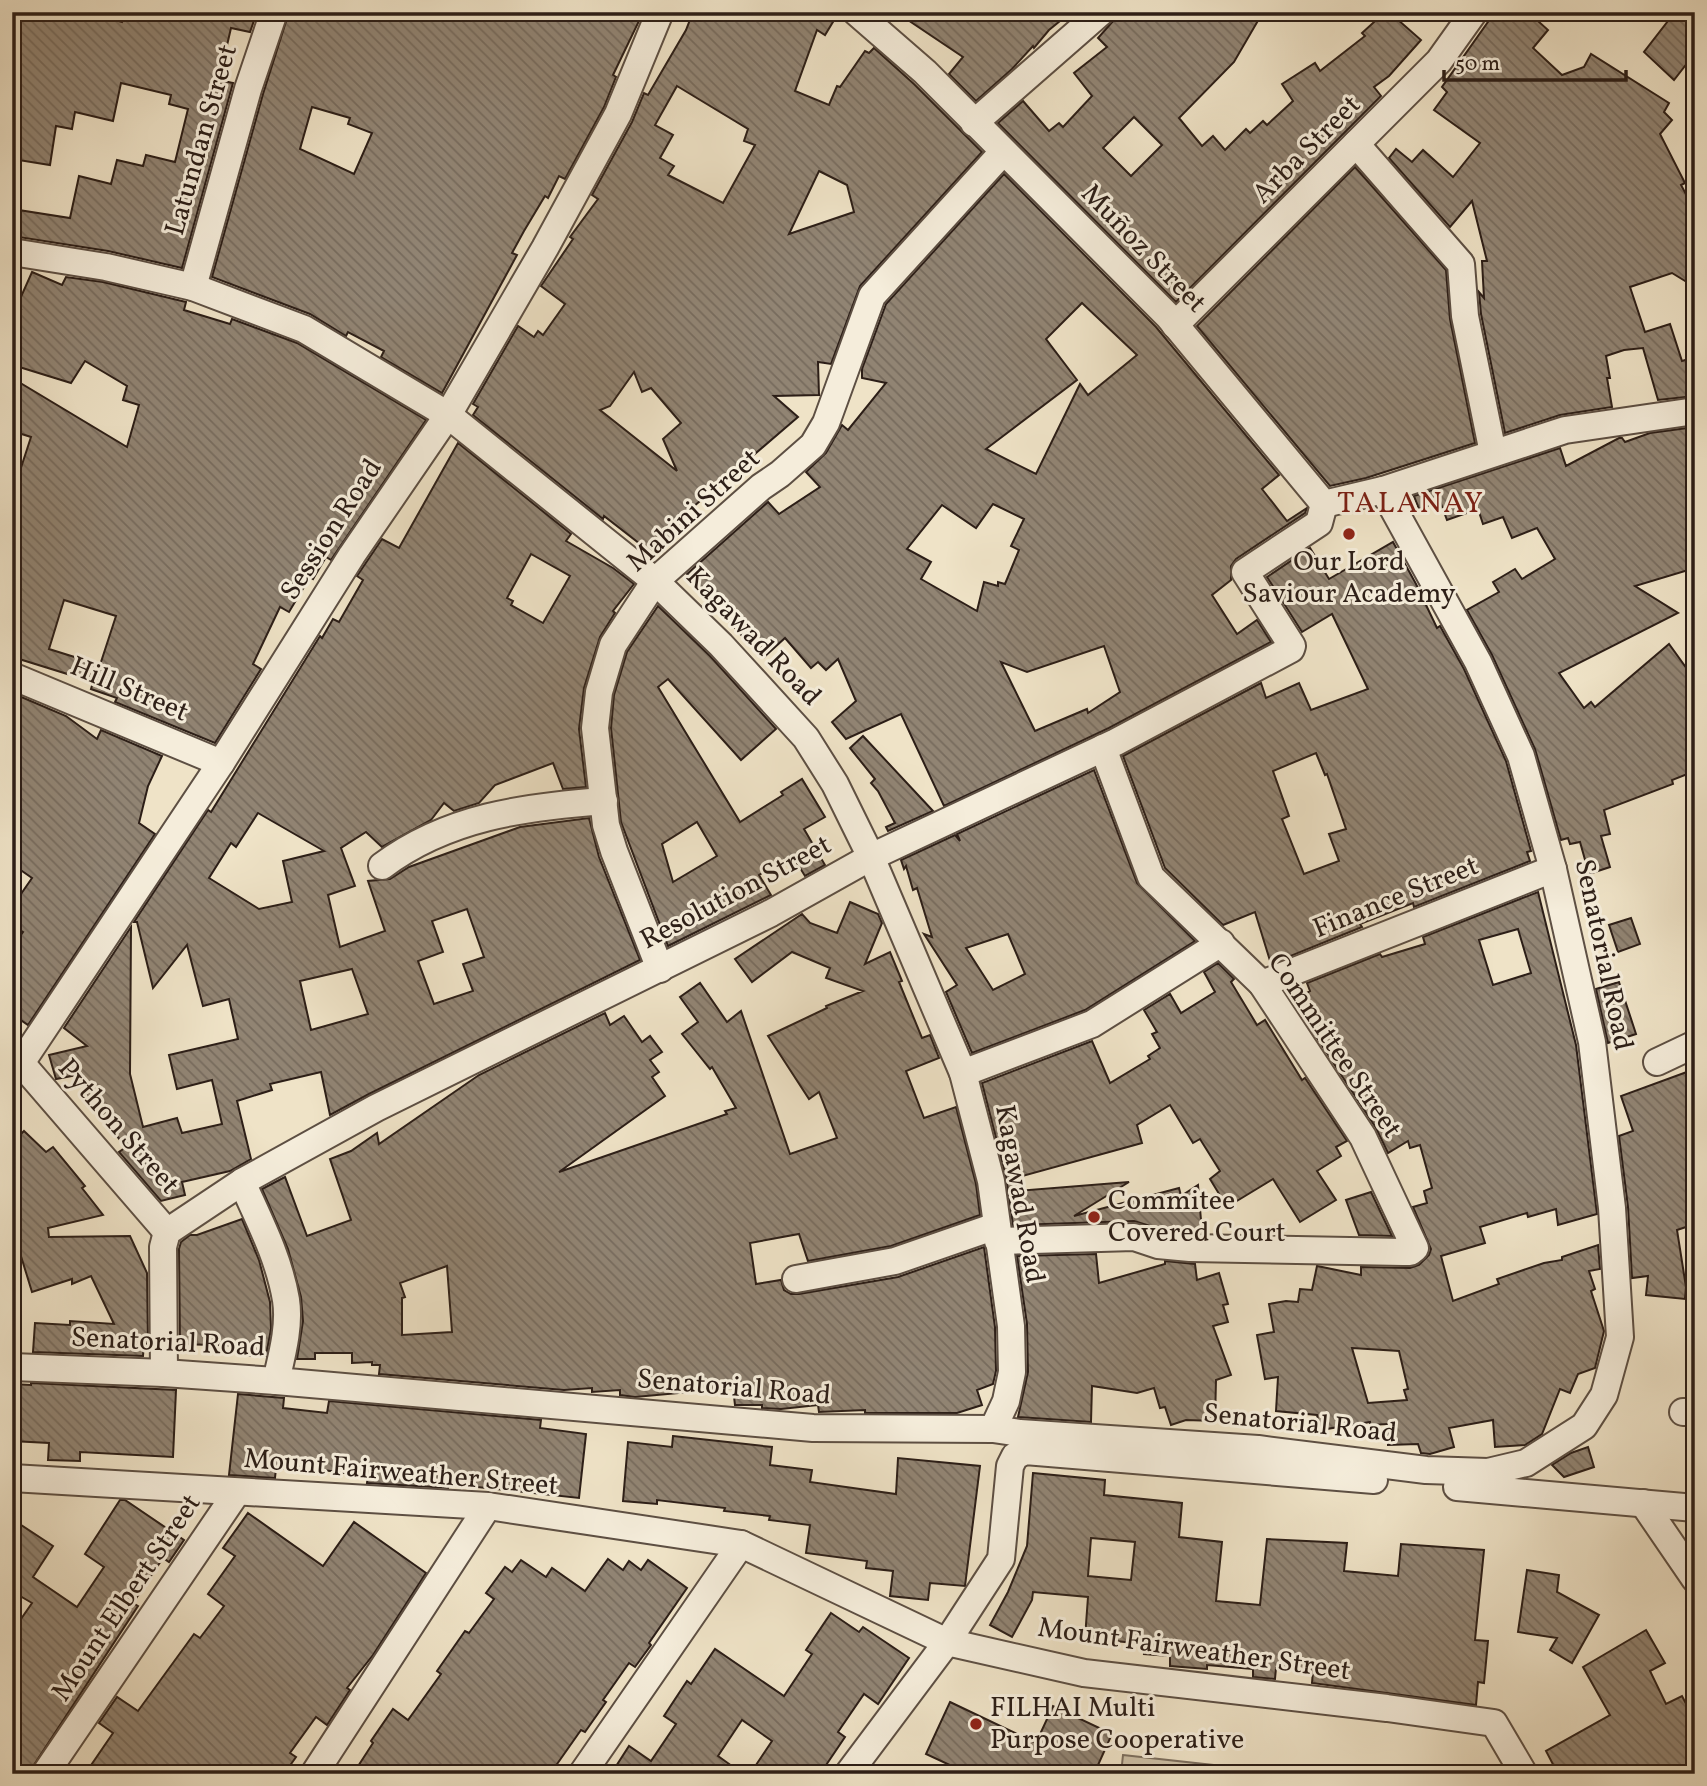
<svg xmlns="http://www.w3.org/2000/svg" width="1707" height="1786" viewBox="0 0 1707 1786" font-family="Vollkorn,serif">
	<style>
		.green { fill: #cec2a9; stroke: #7d7060; stroke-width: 2 }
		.building { fill: url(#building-back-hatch); stroke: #2c1e17; stroke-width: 2; fill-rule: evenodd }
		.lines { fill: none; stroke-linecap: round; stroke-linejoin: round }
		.minor-casing { stroke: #5d4f43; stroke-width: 30 }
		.minor { stroke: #f5eddb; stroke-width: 26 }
		.poi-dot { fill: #8f2418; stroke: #f5eddb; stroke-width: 2.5 }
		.labels { text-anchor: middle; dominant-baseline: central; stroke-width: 6; stroke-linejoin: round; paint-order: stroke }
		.street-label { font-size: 28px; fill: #2c1e17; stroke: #f5eddb }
		.poi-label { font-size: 28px; fill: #2c1e17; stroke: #f5eddb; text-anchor: start }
		.neighbourhood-label { font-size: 30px; letter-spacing: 2px; fill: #7a1f14; stroke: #f5eddb }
	</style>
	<defs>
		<pattern id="building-back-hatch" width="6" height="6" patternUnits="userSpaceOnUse" patternTransform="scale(1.75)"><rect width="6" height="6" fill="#918473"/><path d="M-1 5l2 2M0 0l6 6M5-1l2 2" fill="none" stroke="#776b5d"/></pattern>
	</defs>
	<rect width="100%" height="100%" fill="#efe3c7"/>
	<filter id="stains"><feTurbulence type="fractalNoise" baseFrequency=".00286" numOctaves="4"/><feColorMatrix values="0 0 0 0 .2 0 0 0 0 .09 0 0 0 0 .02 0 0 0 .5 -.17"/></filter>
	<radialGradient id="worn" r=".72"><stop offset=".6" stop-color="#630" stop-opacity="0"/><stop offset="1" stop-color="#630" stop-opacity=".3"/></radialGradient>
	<path class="green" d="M1123,1755l108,12 -1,7h-109z"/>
	<g class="building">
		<path d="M27,12h60l35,10 3,-10h132l-7,20 -19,-4 -12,52 14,3 -51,185 -74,-17 -96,-15v-27l58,9 9,-42 32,8 6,-24 26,6 3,-11 29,7 13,-53 -19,-5 2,-9 -50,-12 -8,38 -38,-9 -3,17 -16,-3 -6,39 -38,-6v-145l14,4z"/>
		<path d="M289,12h334l16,9 -26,54 3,2 -12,30 -39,72 -6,-3 -11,22 -3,-2 -21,35 -12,22 5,2 -75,138 -61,-36 3,-6 -36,-19 -2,4 -36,-22 -98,-37 51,-183zM312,107l38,11 -2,6 24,9 -18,41 -54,-25z"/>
		<path d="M693,12h146l-14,23 -8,-5 -22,61 34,14 8,-19 3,1 25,-36 4,2 5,-5 40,36 68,68 -122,134 -29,78 -13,-2 1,33 -45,1 24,21 -105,90 -40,52 -15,-12 2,-3 -36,-28 -1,3 -130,-104 5,-8 -5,-3 45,-78 16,11 4,-6 5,4 22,-31 -24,-18 32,-47 -3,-2 28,-38 -6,-4 40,-73 12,-29 4,2 38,-65zM677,86l71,43 -4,12 11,4 -32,58 -55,-28 6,-9 -14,-8 13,-23 -18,-10zM819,171l28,14 7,27 -65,22zM634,372l8,20 9,-4 30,35 -18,16 14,32 -77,-61 10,-4z"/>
		<path d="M896,12h175l-22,18 -15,18 -1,-2 -21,23 -36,32 -27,-27 14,-17z"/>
		<path d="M1121,12h142l-29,50 -55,56 23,28 11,-10 12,14 21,-21 4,4 13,-12 4,4 26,-24 -11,-17 33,-21 5,8 45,-35 -3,-3 23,-21h4l32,28 -32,36 -15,11 7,9 -205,206 -178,-179 25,-22 26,30 10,-8 4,4 29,-31 -18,-23 33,-26 -9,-9zM1134,117l28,28 -31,31 -28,-28z"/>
		<path d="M1495,12h33l20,18 -15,18 29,27 22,-8 7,-13 78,49 -5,9 8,8 -12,14 25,49 -4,2 14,26v76l-23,-14 -42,14 15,45 25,-8 12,37 13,-4v39l-37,4 -15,-52 -19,2 -18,6 4,22h-3l5,29 -52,8 -55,18 -24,-119 -2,-22 5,6 -2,-37h5l-15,-60 -22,26 -61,-69 7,-9 16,13 11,-12 30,27 27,-34 -46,-33 13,-18 -5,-5z"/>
		<path d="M1675,12h20v41l-21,27 -30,-28z"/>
		<path d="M1355,167l91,103 4,49 25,124 -109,35 -36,8 -133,-160z"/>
		<path d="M1004,174l152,153 123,148 -17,14 25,32 20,-13 -2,5 -69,46 -5,7v14l-19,15 25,39 20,-14 14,22 -162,86 -165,78 -43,-92 -55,25 -14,-17 24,-21 -18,-42 -12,11 -8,-8 -7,6 -26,-30 -21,19 -18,-20 -2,1 -57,-64 81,-72 11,12 41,-27 -14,-15 20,-19 16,-28 6,5 38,-47 -24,-5v-9l24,-65zM1082,303l55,52 -49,40 -8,-11 -44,90 -50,-25 91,-69 -31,-41zM993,504l31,15 -13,27 8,4 -14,34 -7,-2v4l-14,-4 -7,29 -56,-32 10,-17 -24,-13 35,-44 34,23zM1104,646l16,46 -32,21 -1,-4 -52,22 -34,-69 26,10z"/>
		<path d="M32,272l30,13 4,-8 37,5 83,20 -2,8 46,14 2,-5 65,24 129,77 -95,140 -5,-3 -13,22 -3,-2 -21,35 -9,-5 -27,57 8,5 -46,74 -100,-41 2,-4 -26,-9 2,-7 -77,-24 4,-10 -8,-2v-164l4,1 15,-46 -19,-6v-53l115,69 12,-42 -16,-5 4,-14 -42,-25 -14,22 -55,-17 5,-22 -9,-4v-10l9,-20 -5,-2zM64,600l52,16 -16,49 -51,-16z"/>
		<path d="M1695,427v141l-60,18 43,27 -119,60 25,35 7,-6 4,5 74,-63 26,36v91l-23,9 1,4 -69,26 6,24 -9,2 9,31 -21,7 -9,-32 -10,2 -2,-6 -7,2 -26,-91 -43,-94 -25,-45 32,-18 -6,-10 22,-13 7,10 33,-20 -18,-31 -25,10 -9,-21 -20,7 -5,-15 -31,11 -7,-19 -21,8 -5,-13 146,-48 6,18 53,-28h3l3,4 25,-9z"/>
		<path d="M458,443l113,91 -5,7 47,27 21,16 -21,27 2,2 -15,24 -16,51 -5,41 7,58 -23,2 -10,-26 -58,22 -16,18 -25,8 -10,-8 -13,17 -49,27 -16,-15 -25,16 14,38 -27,9 12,52 45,-16 -17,-50 22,-2 19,-12 111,-40 69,-9 10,39 41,103 -271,134 -39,21 -9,-43 -51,12 2,6 -35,11 14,58 -21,12 -48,11 3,13 -24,6 -42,-49 7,-5 -38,-46 -6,-27 -26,5 -7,-24 38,-9 -23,-18 67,-101 -1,147 13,53 34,-9 5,15 40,-9 -10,-44 -35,9 -8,-34 69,-16 -9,-40 -26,7 -16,-61 -34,43 -16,-66h-3l74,-112 3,2 109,-176 2,2 11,-19 6,3 24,-42 -6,-4 25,-37 17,9zM531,554l39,22 -27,47 -32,-18 2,-4 -6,-3zM258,813l66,38 -41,10 9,41 -33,7 -50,-31 22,-35 5,4zM467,909l17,48 -21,7 10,27 -39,13 -16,-43 25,-9 -11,-31zM352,969l16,45 -57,16 -11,-49z"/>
		<path d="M1393,542l23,42 21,44 3,-2 24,43 42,92 25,90 -4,1 3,9 -116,46 -1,-4 -53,21 2,3 -91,37 -16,-52 -32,13 -58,-57 -42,-112 138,-73 5,15 33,-15 12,27 57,-21 -36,-75 -30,18 -35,-55 43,-29 19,31zM1316,753l9,22 2,-1 19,55 -17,5 10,27 -35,13 -22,-55 7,-3 -16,-45z"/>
		<path d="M658,606l52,50 66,73 -35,31 -73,-81 -10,8 82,135 43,-27 -2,-3 21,-13 23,38 -21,12 21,36 -20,11 -13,-21 -33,20 12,20 -103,51 -47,-124 -10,-94 3,-33 13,-43zM697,822l20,34 -44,26 -11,-38z"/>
		<path d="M12,693l54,23 31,23 4,-9 61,26 -14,30 -9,37 16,11 -127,191 -16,-11v-67l11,-15 -11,-7v-18l20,-29 -20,-14z"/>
		<path d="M863,736l70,75 -45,20 -2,-4 9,-4 -17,-32 -7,-8 4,-4 -25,-31z"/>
		<path d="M1094,770l43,113 58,58 -110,69 -113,43 -26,-61 11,-7 -33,-51 8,3 -15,-49 -4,2 -7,-24 -2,3 -3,-9 54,-25 5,6 -3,-7zM1008,934l17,40 -32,16 -27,-42z"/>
		<path d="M1538,892l38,153 21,169 -39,11 -2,-16 -28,8 -1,-4 -47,14 5,16 -44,13 12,45 46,-17 -2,-5 47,-16 18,-3v-3l36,-12 2,24 -11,2 6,18 -4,2 13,40 -9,37 -17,6 -8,19 -10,-4 -18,45 -17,11 -30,2 -2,-27 -44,8 5,19 -24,7 -9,-1 -3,-9 -30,1v-21l-18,1v-3l-50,8 -3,-15 -41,-4 2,-34 -13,2 -8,-44 17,-3 -5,-28 17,-3 12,1 2,-13 12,1 5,-24 44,9v-8l49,1 9,-3 10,-10 2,-6 -18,-42 14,-4 -3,-12 8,-3 -12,-43 -10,3 -2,-7 -20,12 -12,-25 -82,-125 5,-3 -1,-2 12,-7 -3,-8 73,-29 2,3 43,-13 -2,-7zM1518,929l13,44 -38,12 -14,-45zM1352,1348l47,3 9,38 -4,1 3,10 -39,3z"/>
		<path d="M850,902l28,12 4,9 -17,41 25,-12 12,29 -3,1 23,56 8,-3 9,23 -33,13 18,47 32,-11 20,77 4,31 -89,31 -83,15 -9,-27 -49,9 6,41 25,-4 3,10 7,4h8l99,-17 86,-30 11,80 1,44 -3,13 -16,6 5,15 -25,8h-92v-3l-46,2 -1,-7 -37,4 -19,-1v-3h-27l-2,-17 -98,9 -15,-2v-5l-28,2v-4l-28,2 -185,-16 1,-9h-8v-3l-20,1v-10h-37v6h-18l6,-38 -2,-24 -13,-48 -26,-60 23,-12 22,59 44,-16 -21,-61 21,-8 26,-18 2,11 100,-69 126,-62 5,12 14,-9 18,26 8,-6 12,16 -12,8 9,12 -7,5 13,19 -106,76 168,-58 -2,-3 11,-3 -24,-41 -2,2 -28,-35 16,-12 -18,-25 20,-14 27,39 14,-11 49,143 47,-16 -18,-46 -10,7 -41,-63 59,-28 -1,-2 37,-15 -37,-13 4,-10 -38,-16 -40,30 -17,-23 67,-45 8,9 27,10zM447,1266l5,66 -50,3v-37l3,-1 -5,-14z"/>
		<path d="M1631,918l9,26 -22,8 -9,-27z"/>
		<path d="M1218,963l16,16 -3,3 26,43 8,-5 37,60 3,-2 42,63 -11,6 5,9 -24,15 19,29 -36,22 -27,-43 -46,28 -17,-28 10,-8 -20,-32 -7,4 -23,-38 -33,20 5,18 -127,35 2,13 112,-9 -55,34 105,-28 2,8 17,-11 4,47 -39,-2 -29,-9 -121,4 -7,-48 -24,-94 110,-42 18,42 40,-24 -2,-3 12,-8 -8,-14 5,-2 -13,-22 26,-16 11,19 34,-21 -11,-20z"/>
		<path d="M1619,982l17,52 -28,9 -12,-54z"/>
		<path d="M1695,1069v155l-18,6 9,57 -1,12 -39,-4 2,-19 -16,2 -4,-71 -9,-71 14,-5 -12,-35z"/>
		<path d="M24,1131l22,21 7,-5 32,39 -3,2 21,27 -55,13 1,9 81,-1 17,37 1,71h-4l-1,12 -110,-4 2,-29 35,2v-4l44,3 -23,-48 -19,8v-5l-40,13 -16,-52 -4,1v-98z"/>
		<path d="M1371,1192l21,44 -33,-1 -13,-35z"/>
		<path d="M242,1219l17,41 11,42 1,27 -5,27h-20v-10l-66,-2 -1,-95 2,-7 9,-7h7z"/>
		<path d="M1096,1254l3,29 66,-19v-3l30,3 2,16 22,-7 9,31 -5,1 5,17 -15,4 18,49 -15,5 -1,41 -29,-1 -15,5 -6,-18 -5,1 -6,-20 -17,5 -45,-7 -1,36 -73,-5 10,-45 -1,-48 -10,-68z"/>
		<path d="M31,1383l145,7 -3,67 -93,-5v9l-32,-1 1,-17 -37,-2v-57l19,1z"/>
		<path d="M238,1394l46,4 -1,10 44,5 2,-12 212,19 -1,8 46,6 -7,64 -130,-14 -1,4 -81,-5 1,-7 -53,-7v4l-39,-5 -1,10 -46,-3z"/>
		<path d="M673,1436l99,11 -2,18 42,5 -2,12 86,12 2,-36 82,8 -15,120 -35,-3 -2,17 -38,-4 3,-25 -27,-3 1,-7 -61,-8 4,-28 -41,-5 1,-4 -46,-5 1,-3 -68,-8v4l-34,-3 5,-59 44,5z"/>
		<path d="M1588,1447l6,20 -30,10 -12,-12 19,-12z"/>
		<path d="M1033,1473l72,7 -1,15 78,8 -3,34 43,5 -6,59 44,4 7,-66 80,4 -3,28 54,5 3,-32 83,6 -9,90 13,1 -4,42 -6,-1 -2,23 -164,-22 1,-12 -37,-3 -1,11 -22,-2v-8l-46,-4v4l-37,-3v-10l-26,-2 1,-10 -60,-6 3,-41 -55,-5 -1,8 -20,37 -22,-12 18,-33 19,-46zM1091,1538l44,4 -4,38 -43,-4z"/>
		<path d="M120,1500h5l59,40 -15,22 -6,-4 -30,45 5,3 -110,168h-16v-142l20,-29 -12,-7 -8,12v-89l41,27 -20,31 44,30 27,-40 -19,-13z"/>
		<path d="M248,1513l75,53 31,-44 72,51 -53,82 -26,33 3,2 -23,35 -11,-8 -26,36 6,4 -12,17h-199l28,-41 -14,-10 18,-26 21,14 56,-77 6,4 24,-32 -16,-12 27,-38 -12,-8z"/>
		<path d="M608,1559l15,11 6,-9 12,9 7,-10 39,28 -38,55 2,2 -16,22 -6,-4 -26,37 3,2 -21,30 -4,-2 -31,44h-197l20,-31 -2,-2 22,-32 15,11 33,-46 -4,-3 28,-40 4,2 25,-34 -8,-6 19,-26 7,5 9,-12 25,17 6,-9 33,23z"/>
		<path d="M1527,1570l32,5 -2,17 42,23 -27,48 -22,-13 7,-12 -39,-6z"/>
		<path d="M831,1613l28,19 4,-5 46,31 -31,46 -14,-10 -26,38 7,5 -25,37h-70l22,-33 -30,-21 -24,36 25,18h-132l18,-28 22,15 25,-37 -12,-8 23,-35 4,3 24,-35 69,47 28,-42 -6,-4z"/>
		<path d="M1646,1630l19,33 -15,8 16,33 16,-8 13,25v43l-17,10h-120l-12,-23 64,-36 -27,-48z"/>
		<path d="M950,1702l86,41 17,-37 59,28 -18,40h-125l-43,-20z"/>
	</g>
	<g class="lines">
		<g class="minor-casing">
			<g id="minor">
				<path d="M856,12l69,60 243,244 156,188 59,-14 182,-60 130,-19"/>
				<path d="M974,123l127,-111"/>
				<path d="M1356,144l105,120 4,52 28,137"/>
				<path d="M12,252l94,15 87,20 111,42 144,86 207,166 66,64 85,93 29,46 36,73 92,216 28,108 20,145 1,46 -6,29 -13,28"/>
				<path d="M193,287l55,-198 26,-77"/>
				<path d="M1175,325l264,-264 35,-49"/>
				<path d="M12,676l209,87"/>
				<path d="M382,866c65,-49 142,-59 222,-65"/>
				<path d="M660,969l-46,-118 -8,-26 -11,-97 4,-36 14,-47 42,-64 106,-94 19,-13 33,-29 13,-22 46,-127 131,-144"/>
				<path d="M1262,984l291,-115"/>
				<path d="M1657,1062l38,-18"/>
				<path d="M21,1063l200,-300 131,-208 96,-140 97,-167 73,-134 42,-102"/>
				<path d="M21,1063l146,169"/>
				<path d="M963,1073l129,-49 129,-81"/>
				<path d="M242,1182c17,38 37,76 44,118 4,26 -4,55 -10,81"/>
				<path d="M998,1241l136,-4 24,8 32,3 213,4h7l5,-4 -52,-111 -101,-153 -111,-107 -48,-129"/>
				<path d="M796,1279l99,-18 101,-35"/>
				<path d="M12,1367l152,6 112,8 537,47 180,1 27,4 238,16 168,21 62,2 38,-9 58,-37 20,-31 16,-58 -8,-129 -20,-166 -39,-173 -32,-113 -43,-94 -95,-172"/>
				<path d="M164,1373l-1,-126 4,-15 75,-50 134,-74 395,-195 100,-56 245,-115 175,-93 1,-3 -47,-74 74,-49 5,-19"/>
				<path d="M1683,1412h12"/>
				<path d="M12,1478l476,28 253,38 206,98 137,31 303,35 107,15 30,51"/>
				<path d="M1457,1487l238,21"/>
				<path d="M1643,1503l52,76"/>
				<path d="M45,1774l192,-282"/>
				<path d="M314,1774l174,-268"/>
				<path d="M582,1774l159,-230"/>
				<path d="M848,1774l99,-132 54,-83 9,-93 5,-10 10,-5 349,29"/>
			</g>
		</g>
		<use href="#minor" class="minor"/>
	</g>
	<g class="poi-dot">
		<circle cx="1349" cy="534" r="7"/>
		<circle cx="1094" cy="1217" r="7"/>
		<circle cx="976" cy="1724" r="7"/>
	</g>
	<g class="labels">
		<g class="street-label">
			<text transform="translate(202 140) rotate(-74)">Latundan Street</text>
			<text transform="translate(1307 150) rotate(-45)">Arba Street</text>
			<text transform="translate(1143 249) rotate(46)">Muñoz Street</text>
			<text transform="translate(694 511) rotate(-42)">Mabini Street</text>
			<text transform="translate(332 530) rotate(-57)">Session Road</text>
			<text transform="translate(753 637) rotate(46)">Kagawad Road</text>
			<text transform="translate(129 690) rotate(23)">Hill Street</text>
			<text transform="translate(736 893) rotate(-28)">Resolution Street</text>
			<text transform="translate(1396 898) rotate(-22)">Finance Street</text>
			<text transform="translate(1603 955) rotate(78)">Senatorial Road</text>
			<text transform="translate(1334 1046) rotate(56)">Committee Street</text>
			<text transform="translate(118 1127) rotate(49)">Python Street</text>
			<text transform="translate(1019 1194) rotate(80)">Kagawad Road</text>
			<text transform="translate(168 1343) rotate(3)">Senatorial Road</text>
			<text transform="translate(734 1388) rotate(5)">Senatorial Road</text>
			<text transform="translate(1300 1424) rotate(6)">Senatorial Road</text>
			<text transform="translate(401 1473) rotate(5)">Mount Fairweather Street</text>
			<text transform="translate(127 1598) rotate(-56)">Mount Elbert Street</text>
			<text transform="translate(1194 1650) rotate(8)">Mount Fairweather Street</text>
		</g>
		<g class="poi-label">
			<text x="1349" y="562" text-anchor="middle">Our Lord<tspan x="1349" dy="32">Saviour Academy</tspan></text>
			<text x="1108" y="1201">Commitee<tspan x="1108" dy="32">Covered Court</tspan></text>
			<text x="990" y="1708">FILHAI Multi<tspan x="990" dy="32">Purpose Cooperative</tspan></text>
		</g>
		<g class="neighbourhood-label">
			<text x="1411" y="504">TALANAY</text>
		</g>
	</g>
	<rect width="1707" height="1786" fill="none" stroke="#efe3c7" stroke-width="42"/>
	<rect x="14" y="14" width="1679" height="1758" fill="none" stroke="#2c1e17" stroke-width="3.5"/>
	<rect x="21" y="21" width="1665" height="1744" fill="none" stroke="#2c1e17" stroke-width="2"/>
	<path d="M1444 70v10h182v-10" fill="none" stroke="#2c1e17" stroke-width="3.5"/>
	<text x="1455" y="70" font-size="21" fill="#2c1e17" stroke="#f5eddb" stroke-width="5" paint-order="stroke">50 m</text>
	<rect width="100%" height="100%" filter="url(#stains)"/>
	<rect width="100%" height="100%" fill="url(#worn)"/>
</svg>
